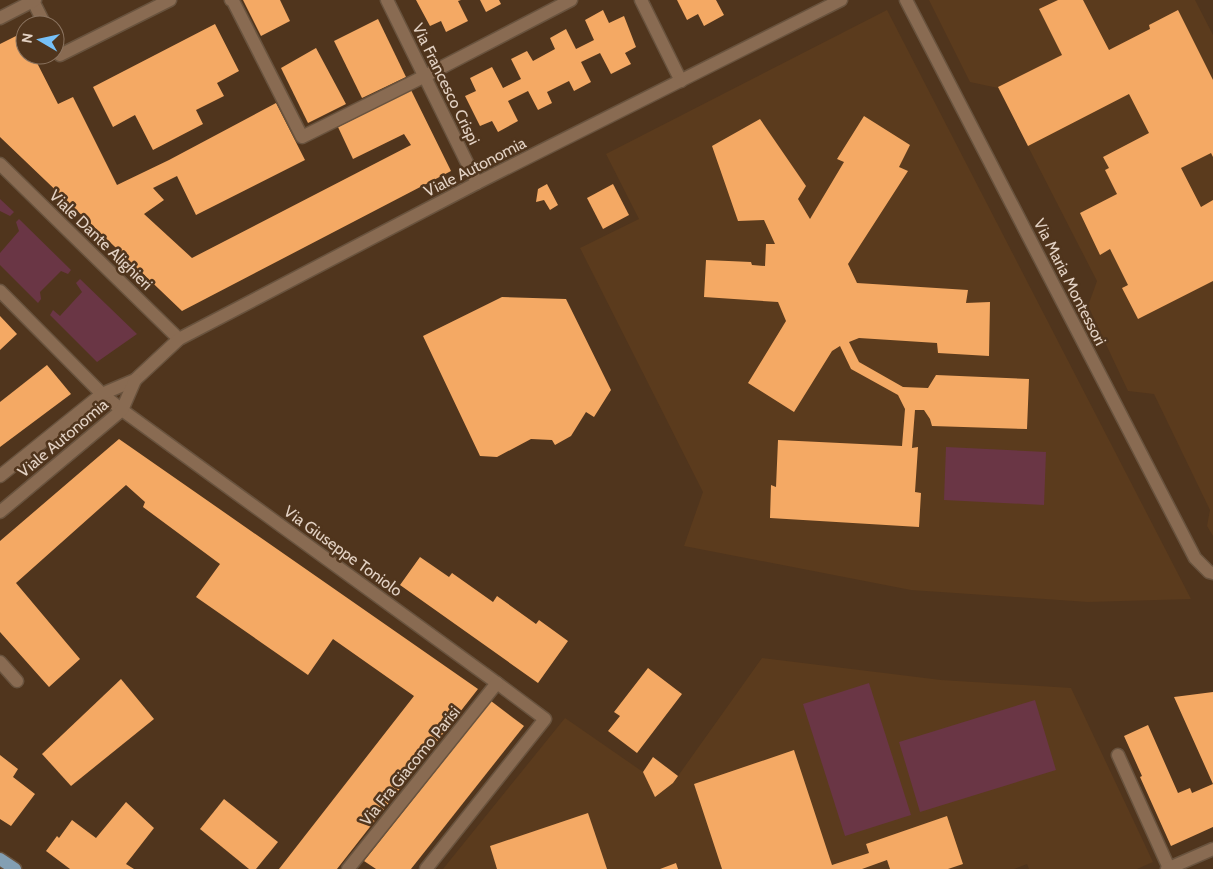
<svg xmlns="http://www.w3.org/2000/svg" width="1213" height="869" viewBox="0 0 1213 869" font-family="Cabin,sans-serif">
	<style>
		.built { fill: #5b3b1d }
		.green { fill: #6a3645 }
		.building { fill: #f4a964 }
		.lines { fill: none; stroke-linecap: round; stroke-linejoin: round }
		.minor-casing { stroke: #69533e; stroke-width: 15 }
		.major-casing { stroke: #69533e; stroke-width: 15 }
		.minor { stroke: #896b52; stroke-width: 12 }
		.major { stroke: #839fb3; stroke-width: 12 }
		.labels { text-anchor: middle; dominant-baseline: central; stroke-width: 5; stroke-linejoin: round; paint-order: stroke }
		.street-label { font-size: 16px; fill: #e3d2c4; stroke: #50351d }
	</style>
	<rect width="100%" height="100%" fill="#50351d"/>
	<g class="built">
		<path d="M929,0h266l18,35v501l-6,-10 3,-16 -56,-116 -26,-3 -40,-85 9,-25 -99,-193 -28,-6z"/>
		<path d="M887,10l304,589 -103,3 -177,-12 -227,-44 19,-54 -123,-244 59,-29 -33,-65z"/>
		<path d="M762,658l179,22 130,8 82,174 -16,7h-108l-2,-5 -13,5h-571l122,-151 78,54 30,11z"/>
	</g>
	<g class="green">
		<path d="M0,199l14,13 -4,4 -10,-5z"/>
		<path d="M19,219l52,51 -3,4 -7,-3 -21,21 1,7 -3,4 -38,-38v-12l19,-22 -3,-9z"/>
		<path d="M80,279l57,55 -40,28 -47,-47 3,-5 7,6 22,-24 -6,-9z"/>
		<path d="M946,447l100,5 -2,53 -100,-5z"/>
		<path d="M869,683l42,132 -66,21 -42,-132z"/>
		<path d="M1035,700l21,70 -136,42 -21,-70z"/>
	</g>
	<g class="building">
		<path d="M243,0h37l10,21 -29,15z"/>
		<path d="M416,0h45l-3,1 10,20 -22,11 -5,-11 -11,5z"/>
		<path d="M480,0h19l2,4 -15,8z"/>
		<path d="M677,0h39l8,15 -20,11 -6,-12 -11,6z"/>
		<path d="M1058,0h25l26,50 41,-21 -1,-4 29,-15 35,70v77l-2,-4 -30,15 20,39 12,-7v81l-75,38 -16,-31 6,-3 -18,-36 -10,6 -20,-42 37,-19 -12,-24 4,-2 -6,-11 46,-24 -20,-39 -101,52 -30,-59 64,-32 -23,-46z"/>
		<path d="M603,10l6,13 15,-7 12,31 -11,6 6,11 -20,10 -11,-21 -19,9 10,20 -17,9 -5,-10 -22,11 5,11 -14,7 -10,-19 -20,10 10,20 -20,11 -6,-11 -12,5 -15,-30 11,-5 -6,-13 22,-11 11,21 18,-9 -10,-20 16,-8 6,10 22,-12 -5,-11 16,-9 10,20 18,-9 -9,-20z"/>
		<path d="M378,19l28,58 -44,21 -28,-57z"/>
		<path d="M215,24l24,47 -22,12 7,13 -28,14 7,14 -50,26 -18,-35 -22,12 -20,-40z"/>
		<path d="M22,33l3,5v17h8l25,49 15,-7 44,88 52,-25 107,-57 29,57 -109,55 -19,-39 -24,12 11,12 -20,14 48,44 219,-113 -7,-11 -51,25 -15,-32 73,-37 40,81 -269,140 -182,-174v-93z"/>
		<path d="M316,48l30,56 -38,19 -27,-55z"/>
		<path d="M864,116l46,29 -11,22 9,4 -60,93 9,19 111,7 -2,13 24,-1 -1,54 -51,-3 -1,-10 -78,-5 -10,4 10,20 44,25 25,1 8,-13 93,4 -2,50 -95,-3 -2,-7 -6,-9h-9l-3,38 6,-1 -3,45 6,1 -2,34 -149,-9 1,-33 5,2 2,-47 124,6 3,-37 -7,-14 -47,-26 -11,-23 -8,5 -38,61 -46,-29 38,-62 -8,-19 -74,-5 2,-37 45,2 1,3 13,1 1,-22h9l-11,-24 -26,1 -26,-75 48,-27 46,67 -8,13 12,20 34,-57 -7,-3z"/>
		<path d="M547,184l11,21 -8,5 -6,-10 -8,2 2,-13z"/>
		<path d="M613,184l16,31 -26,14 -16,-31z"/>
		<path d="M502,297l64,2 45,91 -17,27 -8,-5 -15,24 -16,9 -3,-5 -21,-1 -34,18 -17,-1 -57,-120z"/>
		<path d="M0,316l17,18 -17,16z"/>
		<path d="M47,365l24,29 -71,53v-45z"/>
		<path d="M119,439l359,250 -141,180h-58l135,-173 -81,-57 -25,36 -112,-78 24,-33 -77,-57 2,-5 -19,-17 -110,98 64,76 -31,28 -49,-55v-91z"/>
		<path d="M420,557l29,20 3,-4 41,29 4,-6 39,28 3,-4 29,21 -30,42 -138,-98z"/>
		<path d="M648,668l34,26 -45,59 -29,-22 12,-15 -6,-4z"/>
		<path d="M121,679l33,40 -83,67 -29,-32z"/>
		<path d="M1213,692v135l-42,19 -31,-69 2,-1 -18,-40 24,-11 30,68 12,-5 2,5 21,-9 -39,-87z"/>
		<path d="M491,701l33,25 -113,143h-35l-12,-8z"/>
		<path d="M794,750l38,115 37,-12 -3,-9 81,-28 16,48 -15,5h-58l-3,-9 -25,9h-140l-28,-85z"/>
		<path d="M0,755l18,14 -5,8 22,17 -24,32 -11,-7z"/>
		<path d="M653,757l25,19 -5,7 -18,14 -12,-25z"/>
		<path d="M224,799l54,43 -22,27h-7l-49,-40z"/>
		<path d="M126,802l28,26 -28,36 8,5h-64l-24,-18 11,-15 2,2 13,-18 24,18z"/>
		<path d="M588,813l19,56h-110l-7,-23z"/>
		<path d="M676,863l2,6h-18z"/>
	</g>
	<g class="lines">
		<g class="minor-casing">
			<g id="minor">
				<path d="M231,0l2,1 69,136 123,-61 146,-76"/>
				<path d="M387,0l90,183"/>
				<path d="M641,0l40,81"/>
				<path d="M906,0l289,558 14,14 4,1"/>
				<path d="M33,1l12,24"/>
				<path d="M0,18l35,-18"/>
				<path d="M55,46l5,9 110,-55"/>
				<path d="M0,164l179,175"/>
				<path d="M0,291l102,103 20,16 375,273 48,36 -119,150"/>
				<path d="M0,476l102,-82 33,-14 44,-41 298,-156 364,-183"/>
				<path d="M0,512l122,-102 13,-30"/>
				<path d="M0,662l17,19"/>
				<path d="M1118,755l51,113"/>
				<path d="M348,869l149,-186"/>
				<path d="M1167,869l46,-20"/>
			</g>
		</g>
		<g class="major-casing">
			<path id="major" d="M0,859l15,10"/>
		</g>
		<use href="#minor" class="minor"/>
		<use href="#major" class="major"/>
	</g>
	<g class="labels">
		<g class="street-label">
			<text transform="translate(446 84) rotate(64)">Via Francesco Crispi</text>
			<text transform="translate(475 167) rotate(-27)">Viale Autonomia</text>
			<text transform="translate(101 240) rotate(44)">Viale Dante Alighieri</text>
			<text transform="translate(1070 282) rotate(63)">Via Maria Montessori</text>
			<text transform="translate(63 438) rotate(-40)">Viale Autonomia</text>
			<text transform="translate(343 551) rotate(36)">Via Giuseppe Toniolo</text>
			<text transform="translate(410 766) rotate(-51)">Via Fra Giacomo Parisi</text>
		</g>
	</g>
	<g transform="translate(40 40) rotate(279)"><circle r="24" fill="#50351d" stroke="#8b7460"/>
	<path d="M0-4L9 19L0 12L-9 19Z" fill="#76c0f7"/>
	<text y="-8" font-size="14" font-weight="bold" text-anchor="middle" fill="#e3d2c4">N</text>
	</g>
</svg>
